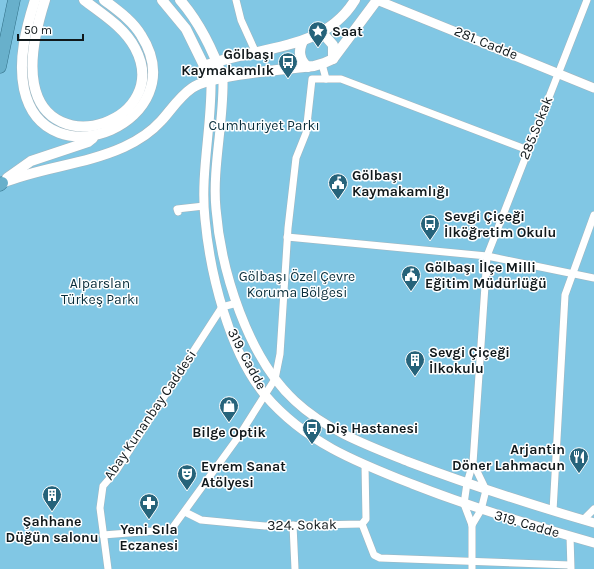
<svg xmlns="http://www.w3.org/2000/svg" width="594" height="569" viewBox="0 0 594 569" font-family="Karla,sans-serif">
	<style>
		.green { fill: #81c7e4 }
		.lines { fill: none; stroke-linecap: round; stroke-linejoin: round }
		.minor-casing { stroke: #a1b5be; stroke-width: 8 }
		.tertiary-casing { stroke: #a1b5be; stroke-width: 10 }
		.secondary-casing { stroke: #a1b5be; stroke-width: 11 }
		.trunk-casing { stroke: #306e85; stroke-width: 13 }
		.minor { stroke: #fff; stroke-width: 7 }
		.tertiary { stroke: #fff; stroke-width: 9 }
		.secondary { stroke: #fff; stroke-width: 10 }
		.trunk { stroke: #68b0cb; stroke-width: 12 }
		.labels { text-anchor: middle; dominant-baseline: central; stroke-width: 3; stroke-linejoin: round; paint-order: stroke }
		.poi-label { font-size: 14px; font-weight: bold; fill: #10181b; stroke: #fff; text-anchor: start }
		.street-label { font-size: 14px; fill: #10181b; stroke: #fff }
		.park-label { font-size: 14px; fill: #092e3b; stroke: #fff }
	</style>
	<rect width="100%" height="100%" fill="#dcf1fb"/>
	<rect class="green" x="0" y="0" width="594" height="569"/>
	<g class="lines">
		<g class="minor-casing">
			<g id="minor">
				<path d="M236,0l5,20 15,33"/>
				<path d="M322,64l4,15"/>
				<path d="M178,212l-1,-3 27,-3"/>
				<path d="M287,237l200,19 107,22"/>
				<path d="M553,511l12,-216 29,-80"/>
				<path d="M185,512l16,8 64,6 97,-2 4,-5 -1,-54"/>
				<path d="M583,520l11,-11"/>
				<path d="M362,524l12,31 6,3 190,7"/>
				<path d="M293,525l2,44"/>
				<path d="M472,525l9,-15 5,-20 -13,-27"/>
				<path d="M103,535l64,-5 6,-3 66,-91 36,-57 5,-25 8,-126 8,-70 10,-25 6,-54h29l187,71"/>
				<path d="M570,536l1,33"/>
				<path d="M108,569l-8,-61 3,-22 13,-15 106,-164 15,-4"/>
				<path d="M472,569v-44l-8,-21 3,-21 6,-20 14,-207 100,-256"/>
			</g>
		</g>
		<g class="tertiary-casing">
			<g id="tertiary">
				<path d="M377,0l217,88"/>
				<path d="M223,79c1,43 -11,89 -7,130 5,62 32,149 79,192 32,30 74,45 114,61 61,23 123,43 185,61"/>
				<path d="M211,80c1,46 -11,93 -6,139 5,54 24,133 60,176 40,47 91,67 147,89 61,24 119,41 182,59"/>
			</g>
		</g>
		<g class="secondary-casing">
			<g id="secondary">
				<path d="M35,0c-9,28 -17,60 -11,89 21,95 172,32 117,-54 -9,-15 -24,-25 -37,-35"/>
				<path d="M45,0c-8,25 -16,58 -11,84 15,79 139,36 101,-36 -11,-21 -33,-34 -51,-48"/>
				<path d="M162,0l24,29 25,51"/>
				<path d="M180,0c20,23 33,50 43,79"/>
				<path d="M318,34l8,3 7,8v14"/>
				<path d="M303,41c-5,10 -4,19 5,26"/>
				<path d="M204,66c51,-20 119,-13 151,-66"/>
				<path d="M7,178l24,-17 57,-19 5,-4"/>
				<path d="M2,183c39,-16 82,-18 122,-36 13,-6 27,-15 37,-26 10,-11 18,-24 31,-33 18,-13 96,-19 122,-22l10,-3 9,-4 44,-59"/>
			</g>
		</g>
		<g class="trunk-casing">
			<g id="trunk">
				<path d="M0,67l14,-67"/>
				<path d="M0,185l2,-2"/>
			</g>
		</g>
		<use href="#minor" class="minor"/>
		<use href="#tertiary" class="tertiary"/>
		<use href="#secondary" class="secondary"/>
		<use href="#trunk" class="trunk"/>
	</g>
	<defs>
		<g id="sight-pin" transform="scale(1)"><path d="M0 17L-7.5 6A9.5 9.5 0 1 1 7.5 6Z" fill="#26637a" stroke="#fff"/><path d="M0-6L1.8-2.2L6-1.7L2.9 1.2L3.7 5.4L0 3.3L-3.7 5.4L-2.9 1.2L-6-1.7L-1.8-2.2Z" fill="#fff"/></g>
		<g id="bus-pin" transform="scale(1)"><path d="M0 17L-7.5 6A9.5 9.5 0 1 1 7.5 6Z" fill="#26637a" stroke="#fff"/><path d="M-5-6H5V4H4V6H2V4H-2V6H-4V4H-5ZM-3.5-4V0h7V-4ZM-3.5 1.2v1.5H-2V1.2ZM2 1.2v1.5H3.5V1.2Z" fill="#fff"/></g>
		<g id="civic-pin" transform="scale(1)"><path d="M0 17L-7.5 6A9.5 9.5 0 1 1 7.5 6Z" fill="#26637a" stroke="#fff"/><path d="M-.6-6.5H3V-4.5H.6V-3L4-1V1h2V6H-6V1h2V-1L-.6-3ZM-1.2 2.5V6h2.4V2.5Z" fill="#fff"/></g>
		<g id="building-pin" transform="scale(1)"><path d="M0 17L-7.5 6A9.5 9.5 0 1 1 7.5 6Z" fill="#26637a" stroke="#fff"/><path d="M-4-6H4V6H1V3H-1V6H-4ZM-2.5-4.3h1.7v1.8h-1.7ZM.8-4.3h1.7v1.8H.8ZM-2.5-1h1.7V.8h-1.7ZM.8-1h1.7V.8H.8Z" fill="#fff"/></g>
		<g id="shop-pin" transform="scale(1)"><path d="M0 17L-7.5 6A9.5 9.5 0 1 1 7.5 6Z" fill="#26637a" stroke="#fff"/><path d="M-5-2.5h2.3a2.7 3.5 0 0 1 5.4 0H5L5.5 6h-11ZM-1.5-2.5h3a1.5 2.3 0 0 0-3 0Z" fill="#fff"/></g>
		<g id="restaurant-pin" transform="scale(1)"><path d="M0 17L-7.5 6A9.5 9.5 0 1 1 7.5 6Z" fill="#26637a" stroke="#fff"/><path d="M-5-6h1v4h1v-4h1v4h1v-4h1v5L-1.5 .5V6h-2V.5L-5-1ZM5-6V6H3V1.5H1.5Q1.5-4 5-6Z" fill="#fff"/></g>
		<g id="theatre-pin" transform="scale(1)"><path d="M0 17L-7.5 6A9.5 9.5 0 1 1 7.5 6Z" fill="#26637a" stroke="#fff"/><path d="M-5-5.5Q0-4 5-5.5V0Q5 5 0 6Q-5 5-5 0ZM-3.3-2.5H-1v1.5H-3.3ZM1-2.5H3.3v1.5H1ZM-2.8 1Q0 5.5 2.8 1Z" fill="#fff"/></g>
		<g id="pharmacy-pin" transform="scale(1)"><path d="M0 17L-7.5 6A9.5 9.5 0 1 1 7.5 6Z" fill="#26637a" stroke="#fff"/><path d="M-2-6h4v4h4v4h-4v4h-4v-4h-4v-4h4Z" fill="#fff"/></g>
	</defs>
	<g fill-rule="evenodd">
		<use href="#sight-pin" x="318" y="31"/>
		<use href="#bus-pin" x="288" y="62"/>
		<use href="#civic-pin" x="338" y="183"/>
		<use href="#bus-pin" x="430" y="224"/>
		<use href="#civic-pin" x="411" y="275"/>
		<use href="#building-pin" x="415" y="360"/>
		<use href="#shop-pin" x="229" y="406"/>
		<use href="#bus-pin" x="312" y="428"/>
		<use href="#restaurant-pin" x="579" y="457"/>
		<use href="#theatre-pin" x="187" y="474"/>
		<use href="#building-pin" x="52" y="495"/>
		<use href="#pharmacy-pin" x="149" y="503"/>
	</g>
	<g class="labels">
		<g class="poi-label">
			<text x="332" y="31">Saat</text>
			<text x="274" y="54" text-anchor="end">Gölbaşı<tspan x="274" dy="16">Kaymakamlık</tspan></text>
			<text x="352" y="175">Gölbaşı<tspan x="352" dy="16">Kaymakamlığı</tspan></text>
			<text x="444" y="216">Sevgi Çiçeği<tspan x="444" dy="16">İlköğretim Okulu</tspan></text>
			<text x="425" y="267">Gölbaşı İlçe Milli<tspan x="425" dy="16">Eğitim Müdürlüğü</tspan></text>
			<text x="429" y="352">Sevgi Çiçeği<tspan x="429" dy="16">İlkokulu</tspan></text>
			<text x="326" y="428">Diş Hastanesi</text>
			<text x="229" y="432" text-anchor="middle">Bilge Optik</text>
			<text x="565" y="449" text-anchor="end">Arjantin<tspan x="565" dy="16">Döner Lahmacun</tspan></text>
			<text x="201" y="466">Evrem Sanat<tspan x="201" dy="16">Atölyesi</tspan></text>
			<text x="52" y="521" text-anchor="middle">Şahhane<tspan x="52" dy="16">Düğün salonu</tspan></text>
			<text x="149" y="529" text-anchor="middle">Yeni Sıla<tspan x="149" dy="16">Eczanesi</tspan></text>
		</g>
		<g class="street-label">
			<text transform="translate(486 43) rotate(22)">281. Cadde</text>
			<text transform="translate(536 128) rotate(-68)">285.Sokak</text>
			<text transform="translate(247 359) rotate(62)">319. Cadde</text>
			<text transform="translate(150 415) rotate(-56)">Abay Kunanbay Caddesi</text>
			<text transform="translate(527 524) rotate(16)">319. Cadde</text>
			<text transform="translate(302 525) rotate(-1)">324. Sokak</text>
		</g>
		<g class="park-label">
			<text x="264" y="125">Cumhuriyet Parkı</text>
			<text x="297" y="276">Gölbaşı Özel Çevre<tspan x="297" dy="16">Koruma Bölgesi</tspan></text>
			<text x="100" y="283">Alparslan<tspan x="100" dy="16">Türkeş Parkı</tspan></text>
		</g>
	</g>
	<path d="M18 34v6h65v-6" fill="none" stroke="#10181b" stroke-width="2"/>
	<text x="24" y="34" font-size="12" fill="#10181b" stroke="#ffffff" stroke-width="3" paint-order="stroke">50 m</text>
</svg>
